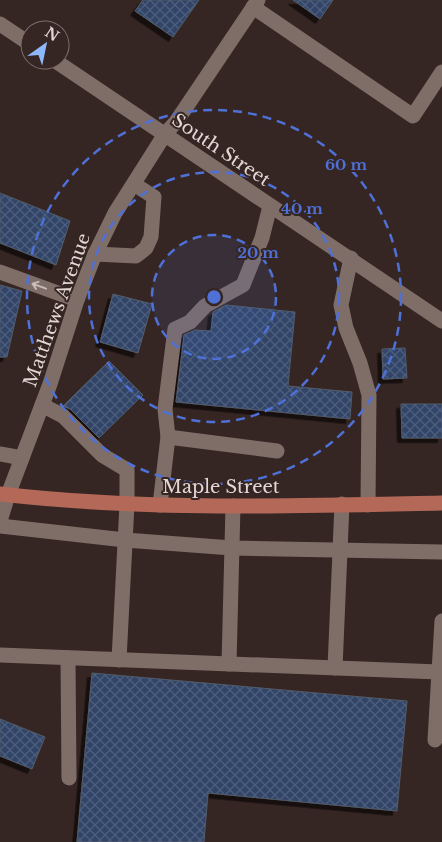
<svg xmlns="http://www.w3.org/2000/svg" width="442" height="842" viewBox="0 0 442 842" font-family="'Libre Baskerville',serif">
	<style>
		.building { fill: url(#building-cross-hatch); stroke: #535c6a; filter: url(#shadow) }
		.lines { fill: none; stroke-linecap: round; stroke-linejoin: round }
		.minor { stroke: #7f6d68; stroke-width: 15 }
		.major { stroke: #b46958; stroke-width: 15 }
		.oneway { stroke: #c9bcb9 }
		.ring { fill: none; stroke: #4e70d7; stroke-width: 2.5; stroke-dasharray: 9 6 }
		.labels { text-anchor: middle; dominant-baseline: central; stroke-width: 4; stroke-linejoin: round; paint-order: stroke }
		.street-label { font-size: 18px; fill: #e2d7d4; stroke: #362623 }
		.centre { fill: #4e70d7; stroke: #362623; stroke-width: 2.5 }
		.ring-label { font-size: 15px; text-anchor: middle; font-weight: bold; fill: #4e70d7; stroke: #362623; stroke-width: 4; stroke-linejoin: round; paint-order: stroke }
	</style>
	<defs>
		<pattern id="building-cross-hatch" width="8" height="8" patternUnits="userSpaceOnUse" patternTransform="scale(1.25)"><rect width="8" height="8" fill="#304568"/><path d="M0 0l8 8M0 8l8-8" fill="none" stroke="#4e5f7d"/></pattern>
		<filter id="shadow"><feDropShadow dx="-4.5" dy="4.5" stdDeviation="0" flood-color="#0009"/></filter>
	</defs>
	<rect width="100%" height="100%" fill="#362623"/>
	<g class="building">
		<path d="M143,0h56l-26,37 -38,-26z"/>
		<path d="M293,0h40l-13,19z"/>
		<path d="M0,193l70,28 -14,44 -56,-22z"/>
		<path d="M0,285l22,6 -15,66h-7z"/>
		<path d="M113,294l39,10 -14,49 -38,-11z"/>
		<path d="M226,305l69,7 -7,74 64,6 -2,27 -174,-17 8,-67 11,-5 16,1 2,-19z"/>
		<path d="M405,348l2,30 -24,1 -1,-30z"/>
		<path d="M109,361l34,34 -44,43 -29,-29 -7,-3z"/>
		<path d="M401,404h41v34h-40z"/>
		<path d="M92,673l315,28 -10,110 -189,-18 -4,49h-127z"/>
		<path d="M0,719l45,18 -13,32 -32,-13z"/>
	</g>
	<g class="lines">
		<g class="minor">
			<path d="M253,7l160,109 29,-44"/>
			<path d="M0,24l30,20"/>
			<path d="M54,60l388,261"/>
			<path d="M95,254l41,2 10,-8 5,-11 3,-40 -20,-13"/>
			<path d="M351,258l-10,47 5,23 14,35 9,32 -1,110"/>
			<path d="M0,272l77,28"/>
			<path d="M42,405l21,11 39,39 25,15v34l-8,156"/>
			<path d="M168,437l109,14"/>
			<path d="M0,454l22,4"/>
			<path d="M160,505l8,-68 -3,-28 10,-80 15,-7 15,-16 38,-21 19,-47 8,-32"/>
			<path d="M0,521l8,-26 42,-111 27,-84 18,-46 20,-41 50,-79 11,-12 82,-122"/>
			<path d="M0,526l125,14 107,8 210,4"/>
			<path d="M0,655l439,17"/>
			<path d="M68,658l1,120"/>
			<path d="M229,664l4,-158"/>
			<path d="M335,668l7,-164"/>
			<path d="M435,740l7,-119"/>
		</g>
		<path class="major" d="M0,494c147,17 295,12 442,9"/>
	</g>
	<defs><path id="oneway-shaft" d="M-6 0H5M1.5-3L5.5 0L1.5 3" fill="none" stroke-width="1.6" stroke-linecap="round" stroke-linejoin="round" transform="scale(1.25)"/></defs>
	<use class="oneway" href="#oneway-shaft" transform="translate(39 286) rotate(-160)"/>
	<circle cx="214" cy="297" r="62" fill="#4e70d7" fill-opacity=".12"/>
	<g class="ring">
		<circle cx="214" cy="297" r="62"/>
		<circle cx="214" cy="297" r="125"/>
		<circle cx="214" cy="297" r="187"/>
	</g>
	<g class="labels">
		<g class="street-label">
			<text transform="translate(221 150) rotate(34)">South Street</text>
			<text transform="translate(57 310) rotate(-70)">Matthews Avenue</text>
			<text x="221" y="487">Maple Street</text>
		</g>
	</g>
	<circle cx="214" cy="297" r="8" class="centre"/>
	<g class="ring-label">
		<text x="346" y="170">60 m</text>
		<text x="302" y="214">40 m</text>
		<text x="258" y="258">20 m</text>
	</g>
	<g transform="translate(45 45) rotate(33)"><circle r="24" fill="#362623" stroke="#7b6d6a"/>
	<path d="M0-4L9 19L0 12L-9 19Z" fill="#8eb8fd"/>
	<text y="-8" font-size="14" font-weight="bold" text-anchor="middle" fill="#e2d7d4">N</text>
	</g>
</svg>
